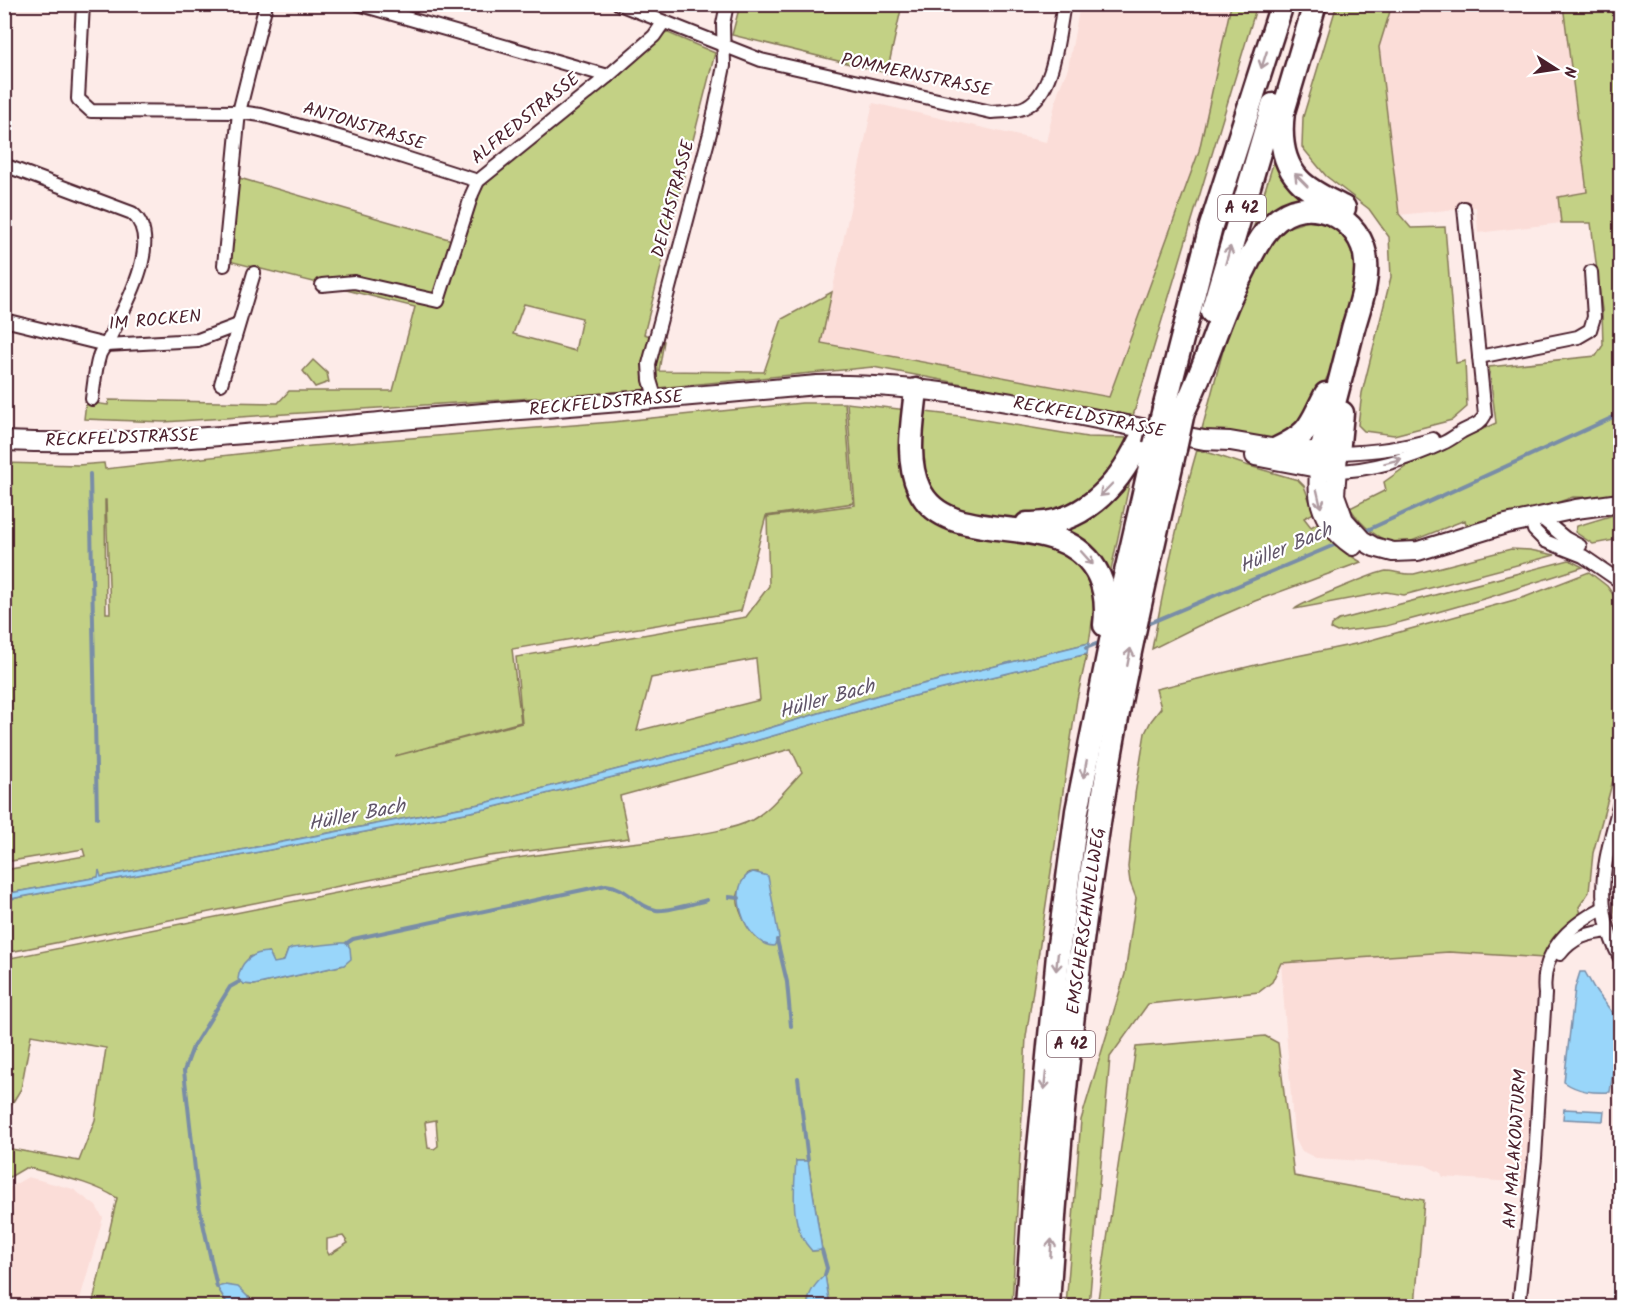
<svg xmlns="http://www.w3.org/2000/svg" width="1625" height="1311" viewBox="0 0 1625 1311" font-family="Kalam,sans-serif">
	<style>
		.built { fill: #fbddd8 }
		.green { fill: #c3d185; stroke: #867858; stroke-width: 1.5; fill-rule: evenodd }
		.water { fill: #99d6fa; stroke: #798da7; stroke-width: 1.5 }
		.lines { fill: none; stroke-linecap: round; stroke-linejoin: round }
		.stream { stroke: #798da7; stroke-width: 4 }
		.street-casing { stroke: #4a1f2b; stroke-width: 16 }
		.secondary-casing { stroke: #4a1f2b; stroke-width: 22 }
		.highway-casing { stroke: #4a1f2b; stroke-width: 27 }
		.street { stroke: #fff; stroke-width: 12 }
		.secondary { stroke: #fff; stroke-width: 18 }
		.highway { stroke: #fff; stroke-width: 22 }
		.highway-bridge-casing { stroke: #4a1f2b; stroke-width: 27; stroke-linecap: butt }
		.highway-bridge { stroke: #fff; stroke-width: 22 }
		.oneway { stroke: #ae9aa0 }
		.labels { text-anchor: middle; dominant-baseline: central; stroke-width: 4.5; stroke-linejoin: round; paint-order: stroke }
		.shield { fill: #fff; stroke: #80626b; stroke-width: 1.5 }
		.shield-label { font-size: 16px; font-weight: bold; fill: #4a1f2b }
		.street-label { font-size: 18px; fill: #4a1f2b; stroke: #fff }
		.water-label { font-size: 20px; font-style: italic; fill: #625669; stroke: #fff }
	</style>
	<rect width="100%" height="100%" fill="#fdebe8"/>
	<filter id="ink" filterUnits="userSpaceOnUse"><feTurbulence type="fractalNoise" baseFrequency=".0167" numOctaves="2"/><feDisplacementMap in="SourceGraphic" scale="12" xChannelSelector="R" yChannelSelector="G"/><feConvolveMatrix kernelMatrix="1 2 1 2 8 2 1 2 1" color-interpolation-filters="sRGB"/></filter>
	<g filter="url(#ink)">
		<g class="built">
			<path d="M1080,5h151l-32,146 -89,246 -289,-54 52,-240 173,39 12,-50 10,-24z"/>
			<path d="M1392,5h171l24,187 -29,5 3,26 -83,10 -2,-26 -77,8 -20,-169z"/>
			<path d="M1449,952l95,6 -7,35 -11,190 -83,-6 -2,-4 -16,-8 -109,-7 -14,-7 -8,-14 -13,-174z"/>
			<path d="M28,1177l45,12 23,17 7,12 -25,88h-73v-116z"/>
		</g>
		<g class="green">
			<path d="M1337,4l55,1 -13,42 20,167 12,14 34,-1 11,136 9,-2 2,46 -15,13 -58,15 -30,-4 -6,-6 4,-32 29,-116 -2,-40 -20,-28 -43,-33 -24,-29 1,-30z"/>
			<path d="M740,5v-1l162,1 -15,68 -155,-38z"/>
			<path d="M1231,5h26l-124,411 -260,-49 -278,27 -431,28 -80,-3 2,-17 22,3 1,-5 169,3 11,-12h104l22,-84 -186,-46 7,-84 223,65 22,-55 185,-155 49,21 -71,281 20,7 -5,30 105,1 18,-53 50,-27 -11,51 288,54 90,-246zM524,304l58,14 -7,33 -62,-17z"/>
			<path d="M1563,5h55l2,21v472l-47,-1 -37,13 -64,19 -6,-5 -1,-4 -66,26c-22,-8 -36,-18 -49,-38l36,-18 -2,-8 30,-21 82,-38 -7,-56 107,-11 7,-11 -1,-35 -11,-87h-30l-3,-26 29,-5z"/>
			<path d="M1277,151l32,44 -64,60z"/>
			<path d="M1311,220l16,4 13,9 14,16 2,28 -18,78 -35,71 -25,12 -11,2 -65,-11 27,-101 17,-39 31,-54 12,-8z"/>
			<path d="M313,360l14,13 2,9 -14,5 -12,-16z"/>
			<path d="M802,403h43l8,100 -87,13 -25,95 -229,38 9,73 -126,34 127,-33 -6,-66 230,-40 23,-31 -2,-69 88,-12 -8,-102 113,13 127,21 40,1 8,19 -28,132 -14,27 -4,27 -210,52 -166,50 -228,58 -385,74 -1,-7v7l-94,17v-24l80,-14 -2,-7 -78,13v-399l73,2 26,-2 1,6 206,-23 301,-24zM105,500h1l4,113h-4zM756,659l4,41 -123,31 14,-53z"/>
			<path d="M1197,450l16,4 33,11 52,15 6,6 10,27 -10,5 7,9 7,-4c11,17 25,29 43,39l-106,39 -57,25 -46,23c13,-67 26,-133 45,-199z"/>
			<path d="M1620,513v26l-27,5 -18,-12 2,-6z"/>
			<path d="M1511,549l19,1 25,5 -151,40 -18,-3 -91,17c4,-5 82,-37 91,-38 8,0 18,4 28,3z"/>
			<path d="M1569,560l14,7 -96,31 -60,17 -41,11 -49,6 -6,-3 1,-4 7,-5z"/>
			<path d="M1589,572l18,14 13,18v151l-27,98 -4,39 -10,15 2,7 -20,16 -17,28 -95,-6 -168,11 -9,19 -13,10 -111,12 -38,53 -21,249h-23l15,-186 44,-146 11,-76 -6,-16 -2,-15 7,-73 10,-61 6,-12 10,-13 -5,-19 112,-27 92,-19 165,-46z"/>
			<path d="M1087,654l-10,45 -51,338 -14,269h-182l-5,-30 -17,25 1,5h-552l-8,-9 -31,-9 11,18h-137l25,-108c-25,-16 -58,-22 -87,-30h-5l-20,12v-32l74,13 16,-41 11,-72 -75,-13 -10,54 -16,26v-156l492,-98c53,-9 107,-15 160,-21 26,-4 72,-8 95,-20 19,-11 35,-32 50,-48l-11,-23 -171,47 9,42 -140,18 -484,97v-53l481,-91 269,-68 138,-40zM753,872h5l-4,64c-8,-11 -20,-31 -15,-45 2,-6 7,-12 9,-18zM288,950l56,15 -90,20 -10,-1 5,-27 20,-5 5,12 10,-3zM436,1120l2,26 -4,3 -6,-1 -3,-26zM796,1161h12l14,89 -10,1zM343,1236l5,7 -19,12 -2,-4v-12z"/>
			<path d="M1620,837v98c-9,-33 -8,-64 0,-98z"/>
			<path d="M1265,1036l13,7 16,133 130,24 -9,106h-318l39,-259z"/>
		</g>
		<g class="water">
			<path d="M1089,643l-2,11 -194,47 -138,40 -269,68 -481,91v-6l93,-17 1,-7 2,7 384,-74 228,-58 166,-50z"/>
			<path d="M753,872l15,4 11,62 -5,8c-30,0 -50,-64 -21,-74z"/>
			<path d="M341,943h6l3,5 1,11 -7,6 -90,20 -10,-1 -6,-5c2,-17 14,-27 31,-27l5,11 10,-2 4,-11 4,-2z"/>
			<path d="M1580,972h5l9,16 26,35v25l-7,24 -3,20c-17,1 -31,0 -46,-10l11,-94z"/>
			<path d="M1564,1109l40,2 -1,10 -40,-2z"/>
			<path d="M796,1161h12l14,89 -10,1c-23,-24 -18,-59 -16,-90z"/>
			<path d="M825,1275l5,31h-21c-3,-12 7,-23 16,-31z"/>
			<path d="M225,1285l13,2 19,19h-28l-12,-19z"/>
		</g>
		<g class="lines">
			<g class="stream">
				<path d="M90,474l7,344"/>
				<path d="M1363,532l257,-118"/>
				<path d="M1145,625l194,-82"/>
				<path d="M1086,648l15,-6"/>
				<path d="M729,897l10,1"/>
				<path d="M777,940l10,42 4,44"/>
				<path d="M347,943l6,-4 253,-54c22,2 31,22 50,25 12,2 38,-7 51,-10"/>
				<path d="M798,1078l10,83"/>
				<path d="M822,1250l5,18 -2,7"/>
				<path d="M217,1287l-18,-82 -15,-134 9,-24 37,-60 9,-5"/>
			</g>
			<g class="street-casing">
				<g id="street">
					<path d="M83,4l-5,95 13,12 148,1 22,3 85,24 132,42"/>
					<path d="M358,4l250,72"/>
					<path d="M619,4l142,56 230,52c11,-1 26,0 36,-6 28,-15 31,-72 37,-102"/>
					<path d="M4,165l128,48c33,27 -9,98 -24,128 -3,6 -8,10 -9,16 -4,13 -5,28 -7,42"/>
					<path d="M224,265l15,-153 27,-108"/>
					<path d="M322,285l32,-3 84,19 34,-107 6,-13 130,-105 46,-40 9,-13"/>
					<path d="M4,320l102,25 92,-5 40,-15"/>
					<path d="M1479,357l99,-20 12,-7 4,-13 -3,-45"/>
					<path d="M221,384l33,-111"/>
					<path d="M656,400l-6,-20 -1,-16 61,-231 14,-67 -1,-42 4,-20"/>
					<path d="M1338,453c33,-1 64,-4 95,-14"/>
					<path d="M1336,471c36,-1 75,-13 107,-28 7,-3 13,-8 20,-12 9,-5 17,-6 22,-16l-21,-207"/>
					<path d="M1540,517l25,21 15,8"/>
					<path d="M1531,519l3,11 11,11 38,15 35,24"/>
					<path d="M1620,803c-15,56 -29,100 0,155"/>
					<path d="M1560,954c13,-17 28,-21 49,-23"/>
					<path d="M1519,1306l16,-148 10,-164c-5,-42 23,-68 58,-86"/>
				</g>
			</g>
			<g class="secondary-casing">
				<g id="secondary">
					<path d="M4,441c133,6 266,-9 398,-21 138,-12 277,-22 415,-35 130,-3 260,32 387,55l26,1 47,8 61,4 -3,42 9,25 18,20 12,7 19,5 25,-1 88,-27 70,-15 44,-6"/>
					<path d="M1321,452c-6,41 -5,68 32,94"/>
					<path d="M1255,456l73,14"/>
				</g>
			</g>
			<g class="highway-casing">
				<g id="highway">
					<path d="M1315,4l-32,108c-3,23 -1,50 16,68 11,12 30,20 45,28"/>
					<path d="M1212,312l61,-207"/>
					<path d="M916,390c-3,31 -11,69 3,99 30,65 145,13 180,87 7,15 8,32 6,49"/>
					<path d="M1164,409l47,-183 71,-222"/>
					<path d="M1183,412c18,-35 28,-69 43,-105 5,-13 12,-25 18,-37 8,-16 16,-33 29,-46 33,-34 91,-7 93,38 2,22 -7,46 -13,67 -10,41 -21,82 -32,123"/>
					<path d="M1277,449c35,-17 32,-23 49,-55"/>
					<path d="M1338,453l4,-40"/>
					<path d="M1027,524c54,2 90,-36 112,-82"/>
					<path d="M1027,1306l8,-118 24,-243 18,-134 39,-195 39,-171"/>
					<path d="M1048,1306c12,-202 34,-405 72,-604 16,-85 36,-169 55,-253"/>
				</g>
			</g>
			<use href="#street" class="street"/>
			<use href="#secondary" class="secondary"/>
			<use href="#highway" class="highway"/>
			<g class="highway-bridge-casing">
				<g id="highway-bridge">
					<path d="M1155,445l9,-36"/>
					<path d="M1175,449l8,-37"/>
				</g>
			</g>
			<use href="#highway-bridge" class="highway-bridge"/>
		</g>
		<defs><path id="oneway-shaft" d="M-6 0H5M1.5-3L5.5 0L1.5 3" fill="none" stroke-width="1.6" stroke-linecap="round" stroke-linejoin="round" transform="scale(1.5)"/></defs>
		<g class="oneway">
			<use href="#oneway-shaft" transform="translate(1264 60) rotate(108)"/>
			<use href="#oneway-shaft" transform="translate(1301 180) rotate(-135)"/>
			<use href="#oneway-shaft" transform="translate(1228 255) rotate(-74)"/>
			<use href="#oneway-shaft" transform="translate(1393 461) rotate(-15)"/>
			<use href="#oneway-shaft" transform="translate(1106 490) rotate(134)"/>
			<use href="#oneway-shaft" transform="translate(1319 499) rotate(77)"/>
			<use href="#oneway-shaft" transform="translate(1087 558) rotate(48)"/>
			<use href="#oneway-shaft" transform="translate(1129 657) rotate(-79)"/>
			<use href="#oneway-shaft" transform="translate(1085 769) rotate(101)"/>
			<use href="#oneway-shaft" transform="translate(1057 962) rotate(96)"/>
			<use href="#oneway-shaft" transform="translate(1045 1081) rotate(96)"/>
			<use href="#oneway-shaft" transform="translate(1051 1248) rotate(-86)"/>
		</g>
	</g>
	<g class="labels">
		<g class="shield">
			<rect x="1218" y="195" width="48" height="26" rx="4.5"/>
			<rect x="1047" y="1031" width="48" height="26" rx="4.5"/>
		</g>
		<g class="shield-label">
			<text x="1242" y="208">A 42</text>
			<text x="1071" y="1044">A 42</text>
		</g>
		<g class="street-label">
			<text transform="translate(916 76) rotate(12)">POMMERNSTRASSE</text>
			<text transform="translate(526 119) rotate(-39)">ALFREDSTRASSE</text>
			<text transform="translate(364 127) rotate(17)">ANTONSTRASSE</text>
			<text transform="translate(674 199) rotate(-75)">DEICHSTRASSE</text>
			<text transform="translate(155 321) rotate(-5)">IM ROCKEN</text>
			<text transform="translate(606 404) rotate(-5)">RECKFELDSTRASSE</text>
			<text transform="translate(1089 418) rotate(11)">RECKFELDSTRASSE</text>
			<text transform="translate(122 439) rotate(-2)">RECKFELDSTRASSE</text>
			<text transform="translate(1087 921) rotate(-82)">EMSCHERSCHNELLWEG</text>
			<text transform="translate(1516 1149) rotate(-86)">AM MALAKOWTURM</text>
		</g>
		<g class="water-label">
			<text transform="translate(1286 549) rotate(-23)">Hüller Bach</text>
			<text transform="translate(827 700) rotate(-16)">Hüller Bach</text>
			<text transform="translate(357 816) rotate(-11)">Hüller Bach</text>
		</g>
	</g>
	<rect width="1625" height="1311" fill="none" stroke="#fff" stroke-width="24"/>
	<rect x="12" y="12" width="1601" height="1287" fill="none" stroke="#4a1f2b" stroke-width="2" filter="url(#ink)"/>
	<g transform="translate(1556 69) rotate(102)" stroke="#ffffff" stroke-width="4.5" paint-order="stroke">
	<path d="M0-4.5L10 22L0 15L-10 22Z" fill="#4a1f2b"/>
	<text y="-9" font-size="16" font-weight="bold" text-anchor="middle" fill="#4a1f2b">N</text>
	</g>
</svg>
